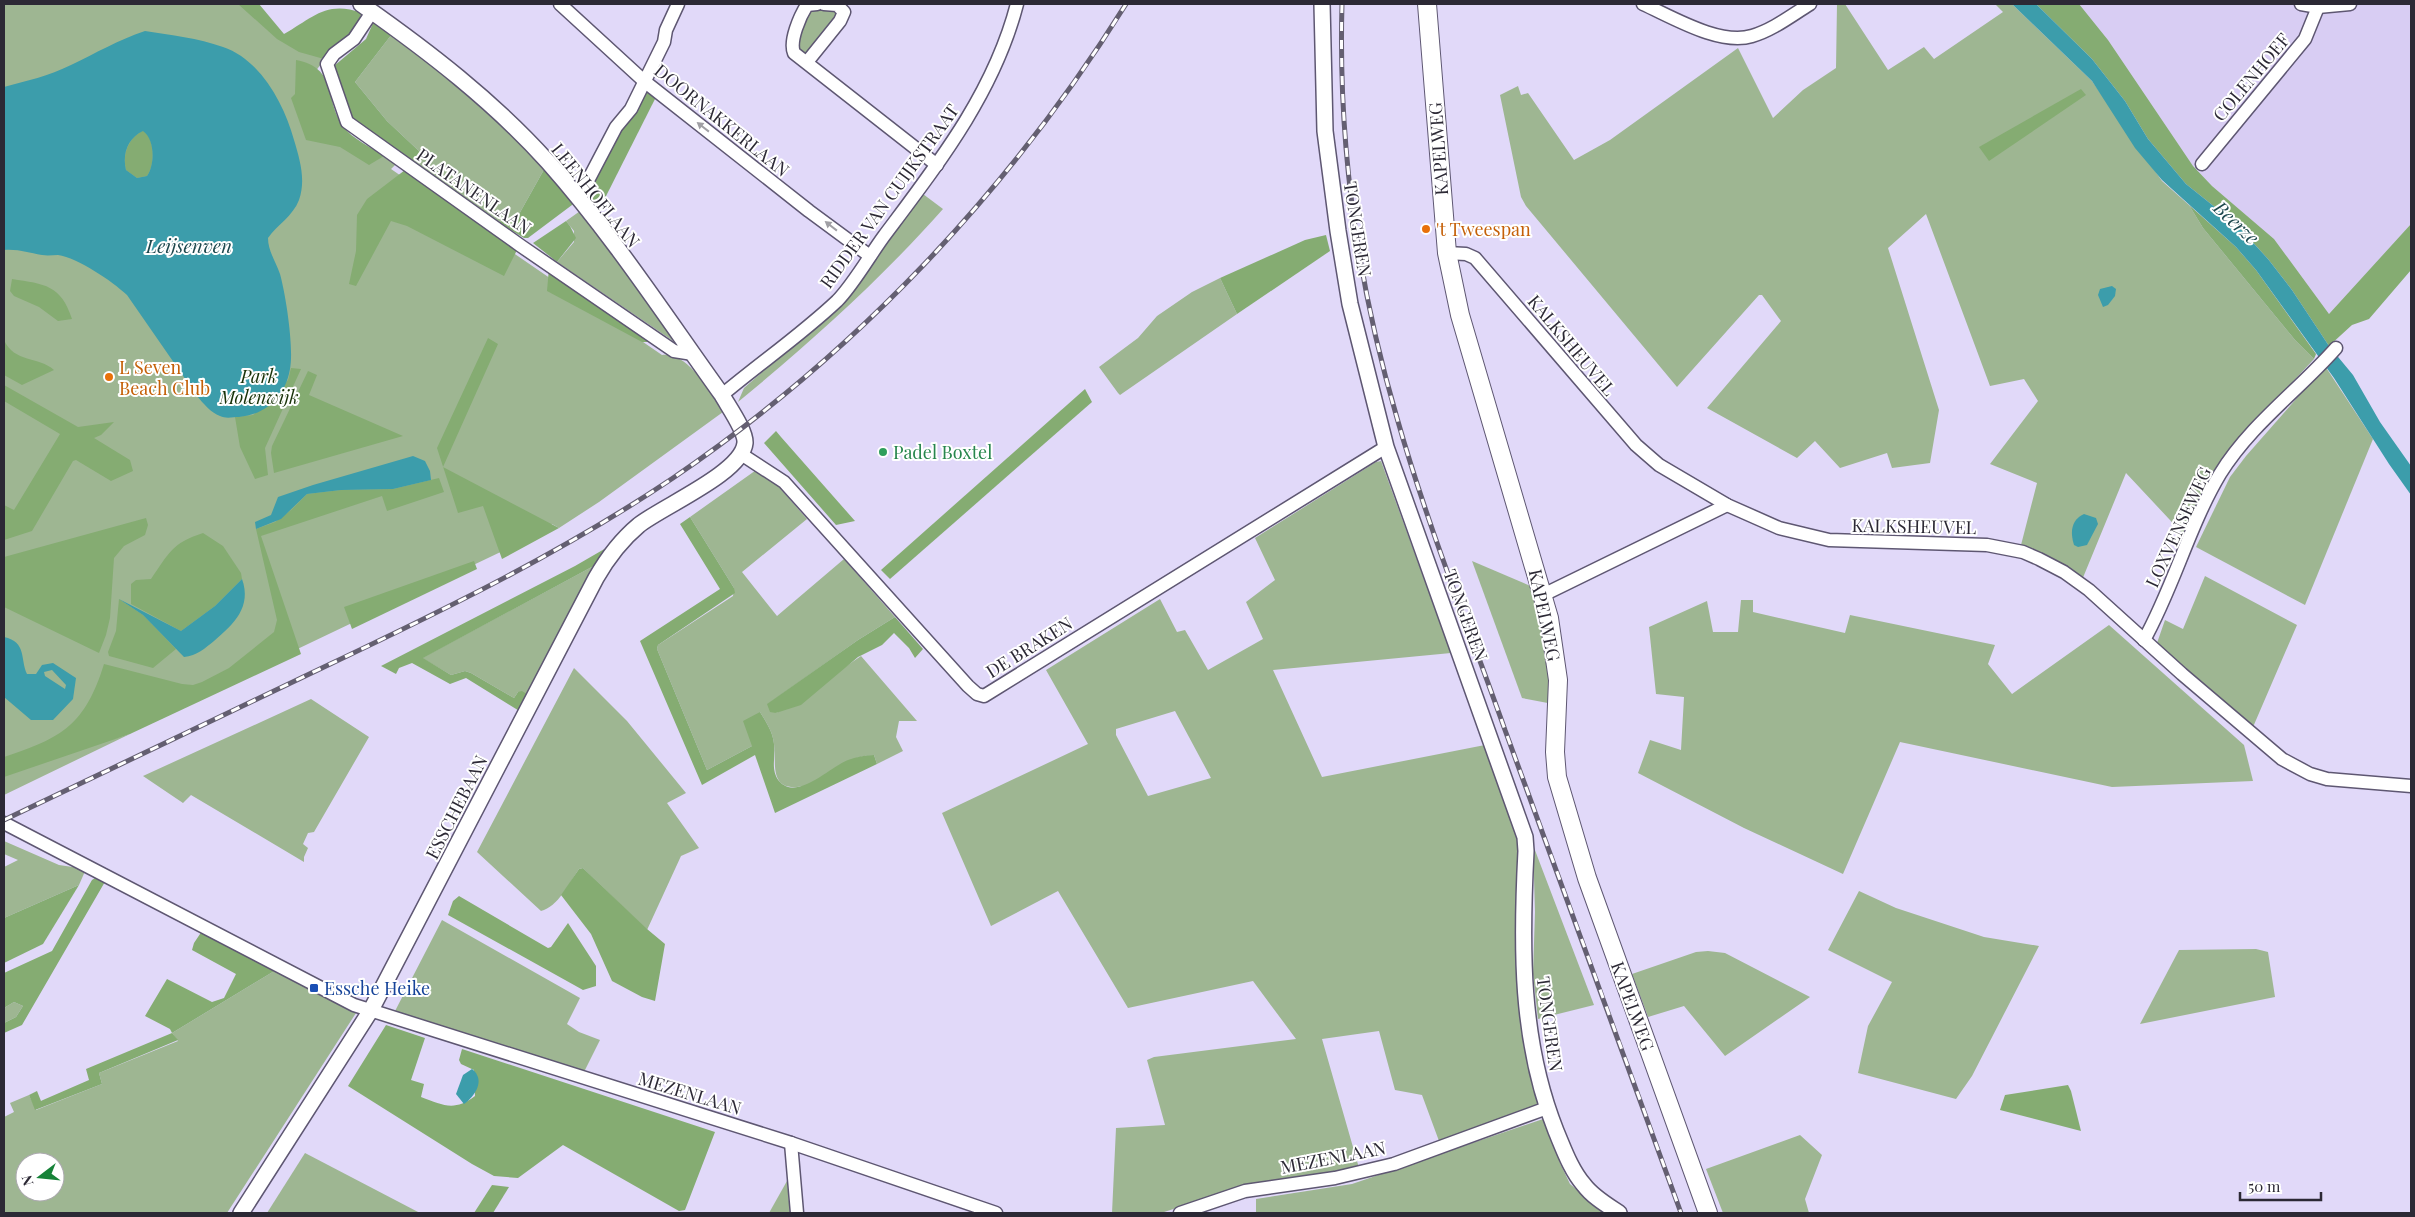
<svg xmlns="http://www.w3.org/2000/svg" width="2415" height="1217" viewBox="0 0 2415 1217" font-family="'Playfair Display',serif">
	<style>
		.built { fill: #d8cdf3 }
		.green { fill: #9eb692; fill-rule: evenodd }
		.forest { fill: #85ac72 }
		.water { fill: #3c9dab; fill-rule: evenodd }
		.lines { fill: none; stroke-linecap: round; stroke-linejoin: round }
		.minor-casing { stroke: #5e5772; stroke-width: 15 }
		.tertiary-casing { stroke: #5e5772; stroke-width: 18 }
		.secondary-casing { stroke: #5e5772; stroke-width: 20 }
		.minor { stroke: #fff; stroke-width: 12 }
		.tertiary { stroke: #fff; stroke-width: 15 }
		.secondary { stroke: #fff; stroke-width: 18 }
		.rail-casing { stroke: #645f71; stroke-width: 5 }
		.rail { stroke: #fff; stroke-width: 3; stroke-dasharray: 9; stroke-linecap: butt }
		.oneway { fill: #a09fa4 }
		.food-dot { fill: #e8710a; stroke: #fff; stroke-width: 2 }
		.leisure-dot { fill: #2e9e5b; stroke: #fff; stroke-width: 2 }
		.transit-dot { fill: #1a4fb4; stroke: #fff; stroke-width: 2 }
		.labels { text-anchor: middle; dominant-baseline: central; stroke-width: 4; stroke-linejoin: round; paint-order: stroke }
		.street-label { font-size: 18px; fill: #2c2935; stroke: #fff }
		.food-label { font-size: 18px; fill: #c56008; stroke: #fff; text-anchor: start }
		.park-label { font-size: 18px; font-style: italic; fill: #183208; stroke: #fff }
		.leisure-label { font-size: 18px; fill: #27864d; stroke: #fff; text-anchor: start }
		.transit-label { font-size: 18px; fill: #164399; stroke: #fff; text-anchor: start }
		.water-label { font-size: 19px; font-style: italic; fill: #1d484e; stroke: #fff }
	</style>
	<rect width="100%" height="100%" fill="#e1d9f9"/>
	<path class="built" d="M2079,4h332v220l-82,90 -55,-75 -62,-53 -19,-20 -85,-126z"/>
	<g class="green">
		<path d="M4,4h250l30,34 68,-15 -37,49 23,58 58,34 -5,5 271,186c27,-3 48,38 61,57l-124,90 -40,26 -7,-4 -16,11 -433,207 27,-8 -126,61z"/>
		<path d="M1837,4h8l43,66 36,-23 10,12 69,-47 -8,-8h17l80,77 70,100 27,24 14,23 92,112 19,19 -83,89 -14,18 -33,69 -58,-62 -44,107 -46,-30 -15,-5 16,-62 -47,-19 48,-63 -14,-22 -34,7 -64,-172 -38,34 51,162 -9,53 -38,5 -5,-15 -47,15 -25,-27 -18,17 -90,-50 74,-87 -19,-26h-3l-82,92 -151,-181 -5,-9 -21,-102 18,-9 3,9 7,-2 46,67 36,-20 128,-92 35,70 30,-28 33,-22z"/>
		<path d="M811,8l21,1 3,2 2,8 -29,35h-6l-6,-6 9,-34z"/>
		<path d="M392,34l68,51 86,81 -28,50 -20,6 -86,-59 8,-11 -33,-31 -32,-39z"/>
		<path d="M923,194l20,15c-63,71 -132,133 -205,193l6,-14 98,-86 11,-13z"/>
		<path d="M583,209l96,136 -122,-83 17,-20v-11l-8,-10z"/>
		<path d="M1220,278l17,36 -117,81 -2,-2 -19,-26 39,-29 19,-22 35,-24z"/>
		<path d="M2325,366l48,73 -68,166 -109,-58 34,-70 16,-21z"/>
		<path d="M1381,461l70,192 -178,17 49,107 163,-32 37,103 18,255 -5,4 -96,34 -17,-46 -27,-5 -16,-59 -57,8 37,129 -139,26 -59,19h-49l4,-85 49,-3 -18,-65 7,-3 142,-18 -43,-58 -125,27 -70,-117 -67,35 -49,-113 146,-69 -42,-74 114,-71 17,33 8,-2 23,40 55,-31 -17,-37 29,-22 -20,-42 121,-76zM1175,711l36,67 -63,18 -32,-61v-6z"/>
		<path d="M759,468l5,2 43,49 -65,53 35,44 67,-57 51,58 -37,23 -90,64 8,9 8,-4 77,-53 56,65h-18l-3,16 7,14 -26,13 -3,-9c-34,1 -50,30 -77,32 -29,2 -20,-27 -23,-43 -1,-12 -8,-22 -14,-32l-8,34 -45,24 -50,-121 1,-4 75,-49 1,-8 -44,-71z"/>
		<path d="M1472,561l61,26 12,40 8,77 -31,-6z"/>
		<path d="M601,562l-71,134 -12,-4 -4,6 -43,-25 -6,-2 -14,4 -29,-17z"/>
		<path d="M2205,576l92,49 -44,102 -96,-84 8,-23 18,9z"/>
		<path d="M1741,600h12v12l92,21 5,-18 145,30 -7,19 24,30 97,-69 135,120 9,36 -141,6 -212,-45 -57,132 -99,-46 -106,-55 12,-33 31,10 3,-53 -28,-3 -7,-67 58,-26 6,31h25z"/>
		<path d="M574,668l53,53 59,72 -19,10 32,45 -18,8 -34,74 -64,-62 -4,1c-10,14 -21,38 -38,42l-64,-59z"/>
		<path d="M311,699l58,38 -55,95 -6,1 -5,11 5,4 -4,9v5l-113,-67 -8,8 -40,-27z"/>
		<path d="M4,841l55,24 27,4 -7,16 -75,33v-51l14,-7 -14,-6z"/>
		<path d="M1533,845l61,160 -56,14 -5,-45 2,-62z"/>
		<path d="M1859,891l37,17 88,29 55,9 -67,130 -16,23 -98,-26 10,-47 24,-44 -64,-32z"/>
		<path d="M442,920l138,78 -13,26 12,8 21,8 -17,34 -189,-61z"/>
		<path d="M2256,949l12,3 7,45 -135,27 39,-74z"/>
		<path d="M1708,951l17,2 85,44 -85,59 -41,-50 -36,11 -16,-43 64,-22z"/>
		<path d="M276,970l80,43 -129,200h-223v-96l10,-5 -4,-9 19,-8 7,15 66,-26 -3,-11 79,-32 -6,-8zM25,1162h30v30h-30z"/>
		<path d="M14,1002l9,4 -7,11 -12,6v-15z"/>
		<path d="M1546,1118l14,45 10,21 35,29h-349v-14l96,-15z"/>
		<path d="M1800,1135l22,20 -17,44 4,14h-86l-17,-44z"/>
		<path d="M305,1153l115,60h-153z"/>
		<path d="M787,1181l3,32h-21z"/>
	</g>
	<g class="forest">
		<path d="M238,4h21l25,30c29,-16 42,-34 78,-21l-11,23 -27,23 -25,-7 -22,-13z"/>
		<path d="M2036,4h43l29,36 85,126 19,20 62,53 55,75 82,-90v46l-42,49 -17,6 -23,21 -37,-56 -24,-31 -32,-35 -50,-40 -38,-45 -23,-38 -33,-42z"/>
		<path d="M374,21l18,13 -37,48 32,39 33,31 -8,11 -61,-44 -17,-53 32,-27z"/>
		<path d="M296,60c42,8 28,39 47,66 9,13 28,21 41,30l-15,9 -29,-18 -34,-7 -15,-42 4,-4z"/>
		<path d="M2081,89l5,6 -97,66 -10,-14z"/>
		<path d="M646,90l10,7 -57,113 -11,-16 39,-84z"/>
		<path d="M144,130c11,10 11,35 3,46l-10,2 -11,-8c-4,-16 2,-32 18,-40z"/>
		<path d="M546,166l30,36 -48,36h-4l-26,-16 20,-6z"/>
		<path d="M405,170l113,78 -14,28 -97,-50 -16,-5 -35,65 -7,-2 7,-33 1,-36 10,-16z"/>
		<path d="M2189,205l47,42 20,23 60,84 -2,5 -19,-19 -92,-112z"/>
		<path d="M566,221l4,5 6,12 -19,24 -24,-19z"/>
		<path d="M1326,235l4,16 -93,63 -17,-36 85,-38z"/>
		<path d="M549,268l105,74h-12l-95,-51z"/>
		<path d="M12,279c33,5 49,6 60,40l-14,2 -19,-14 -25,-11 -4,-5z"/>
		<path d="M488,338l10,6 -55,123 116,61 -57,31 -19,-53 -25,7 -21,-65z"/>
		<path d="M4,340c10,23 35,16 50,30l-32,15 -18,-10z"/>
		<path d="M291,368l10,1 -36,79 3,27 -13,4 -15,-32 -5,-30 18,-2 35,-35z"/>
		<path d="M308,371l9,4 -8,20 94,41 -129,37 -3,-20 1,-7z"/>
		<path d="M4,385l74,42 36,-5 -13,13 -7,3 36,22 3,11 -22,10 -35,-21 -3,1 -41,70 -28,9v-35l10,5 46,-76 -56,-33z"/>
		<path d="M1085,389l7,13 -202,177 -9,-9z"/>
		<path d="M776,431l5,6 74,84 -19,4 -72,-82z"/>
		<path d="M439,478l5,14 -57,19 -5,-15 -121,40 40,118 -171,80 -126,43v-20c58,-19 81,-32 100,-93l78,20 11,1 9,-3 27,-14 45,-36 3,-12 -21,-91 19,-7 16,-12 16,-16 34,-4 52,-1z"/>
		<path d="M690,517l44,71 1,5 -77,52 -1,4 50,121 45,-24 -9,-25 17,-9c6,10 13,20 14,32 2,12 -4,26 5,37 18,21 52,-15 69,-21 8,-3 17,-5 26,-5l3,9 -102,49 -20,-58 -53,30 -62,-144 80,-52 -40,-65z"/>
		<path d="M146,518l2,7 -3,10 -21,11 -10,12 -4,60 -4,17 -7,18 -95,-46v-50z"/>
		<path d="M203,533l20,13 18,27 1,6 -27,27 -34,25 -50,-27v-20l5,-4 15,-1c18,-26 21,-36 52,-46z"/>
		<path d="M613,544l-12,18 -178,96 28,17 14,-4 6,2 43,25 4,-6 4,-1 8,5 -9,16 -55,-34 -16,6 -38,-21 -13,5 -3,6 -15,-8 194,-100z"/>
		<path d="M474,561l3,8 -125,60 -8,-22z"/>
		<path d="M119,599l24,16 33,34 -23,19 -44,-12 -1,-4 8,-21z"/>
		<path d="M895,617l28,32 -8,9 -6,-10 -15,-15 -12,12 -24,12 -57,48 -25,8 -6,-1 -3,-8 91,-64z"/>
		<path d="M583,868l64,61 18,15 -10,57 -13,-4 -30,-16 -21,-47 -30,-39 18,-26z"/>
		<path d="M98,876l8,4 -84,145 -18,8v-10l12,-6 7,-11 -9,-4 -10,6v-35l48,-22 40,-71z"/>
		<path d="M79,885l-36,59 -39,19v-45z"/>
		<path d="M459,896l89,52 3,-1 17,-24 28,43v20l-13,4 -135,-75 5,-14z"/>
		<path d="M202,931l74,39 -104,63 6,7 -79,33 3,11 -67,26 -6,-15 8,-4 4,10 2,-1 46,-20 -3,-11 86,-36 -2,-4 -25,-13 22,-37 45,23 12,-4 12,-24 -44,-24 2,-7z"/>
		<path d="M386,1025l39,13 -14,42 13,4 -3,13c22,8 33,15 54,-1l-1,-26 -13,-6 -2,-4 3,-11 253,83 -30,78 -6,1 -116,-66 -45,33 -24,-2 -22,-12 -124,-78z"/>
		<path d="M2068,1085l3,6 10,40 -81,-21 5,-15z"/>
		<path d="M492,1185l17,2 -16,26h-19z"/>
	</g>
	<g class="water">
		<path d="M2012,4h24l56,55 33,42 23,38 38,45 50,40 32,35 24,31 37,56 24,29 27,47 31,44v29l-22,-31 -55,-86 -78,-108 -20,-23 -74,-67 -27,-32 -43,-67z"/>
		<path d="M145,31c26,4 53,7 78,16 38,13 61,57 71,93 6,20 12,40 5,60 -6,16 -22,25 -31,38 0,13 8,24 12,36 6,22 14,74 10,95 -5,28 -23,45 -51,48 -6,0 -13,2 -19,-1 -9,-3 -17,-13 -23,-20l-70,-101c-15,-14 -49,-37 -69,-40 -5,0 -10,1 -16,0 -14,-2 -22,-6 -38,-5v-163c22,-6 45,-11 67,-22 25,-12 47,-25 74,-34zM143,131c12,8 12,34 4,45l-10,2 -11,-8c-4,-16 2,-32 17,-39z"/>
		<path d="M2112,286l4,3 -1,7 -7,9 -5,2 -5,-12 2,-6z"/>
		<path d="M413,456l12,5 5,10 1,9 -38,9 -52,1 -34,4 -26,25 -25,10 -1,-7 16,-7 7,-18 35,-12z"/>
		<path d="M2084,514l12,4 2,6 -11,21 -9,2 -4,-2c-4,-13 -3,-25 10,-31z"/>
		<path d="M242,579c10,28 -8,45 -28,62 -9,7 -17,15 -30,16l-41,-42 -24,-16 62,32 34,-25z"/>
		<path d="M4,637c23,5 16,22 23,37h9l6,-9 11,-2 23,15 -3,21 -20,21h-22l-27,-23zM52,670l14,15 -1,4 -20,-13 -1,-4z"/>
		<path d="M472,1069c14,11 3,27 -8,35l-8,-10 7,-19z"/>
	</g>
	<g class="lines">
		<g class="minor-casing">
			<g id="minor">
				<path d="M560,4l84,77 165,130 61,45"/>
				<path d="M817,4l-10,1c-7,11 -18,36 -13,48l143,112"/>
				<path d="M1643,4c29,13 77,42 109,32 21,-6 40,-21 58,-32"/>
				<path d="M2301,4l17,3 32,-3"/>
				<path d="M372,12l-18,27 -20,15 -7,10 20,58 174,124 153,105 19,3"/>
				<path d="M807,62l33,-41 4,-9 -7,-7 -13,-1"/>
				<path d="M2202,164l103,-125 13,-32"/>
				<path d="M577,196l6,-6 33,-63 15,-18 33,-67 2,-12 12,-26"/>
				<path d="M1447,253l19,1 9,4 161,187 23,20 68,40 52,23 50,12 158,5 36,7 16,7 25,13 25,18 93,84 100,85 28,15 17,5 84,7"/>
				<path d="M722,395c38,-32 79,-60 115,-94 16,-16 33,-46 47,-65 54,-72 110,-143 133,-232"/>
				<path d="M741,454l43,28 184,204 9,8 7,2 402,-249"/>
				<path d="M1543,595l184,-90"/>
				<path d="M2144,640c30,-54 45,-114 76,-166 31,-50 78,-83 116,-126"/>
				<path d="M4,823l350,182 437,138 205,70"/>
				<path d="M791,1143l6,70"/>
				<path d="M1180,1213l65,-22 90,-13 59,-14 153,-56"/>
			</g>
		</g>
		<g class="tertiary-casing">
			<g id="tertiary">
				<path d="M1322,4l3,127 13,100 12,73 36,143 139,390 1,14c-5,95 -6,190 30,280 8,19 15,39 28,54 9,12 23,20 35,28"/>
				<path d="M241,1213l130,-203 225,-432c12,-21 25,-38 43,-53 24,-19 103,-52 106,-82 1,-12 -17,-37 -23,-48 -56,-78 -110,-161 -174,-233 -55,-61 -120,-111 -187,-158"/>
			</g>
		</g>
		<g class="secondary-casing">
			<path id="secondary" d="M1427,4l20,249 13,62 89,303 9,62 -3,72 2,25 30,101 121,335"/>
		</g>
		<use href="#minor" class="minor"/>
		<use href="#tertiary" class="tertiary"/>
		<use href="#secondary" class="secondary"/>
		<g class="rail-casing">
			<g id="rail">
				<path d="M1342,4c-4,139 16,281 55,414 30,106 71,208 108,312 59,161 118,322 176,483"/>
				<path d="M4,820c107,-51 213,-102 320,-153 120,-57 239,-115 349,-189 182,-124 337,-288 453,-474"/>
			</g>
		</g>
		<use href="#rail" class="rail"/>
	</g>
	<defs><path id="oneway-solid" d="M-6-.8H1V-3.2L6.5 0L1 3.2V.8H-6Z" transform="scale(1.25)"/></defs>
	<g class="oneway">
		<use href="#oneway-solid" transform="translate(703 127) rotate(-142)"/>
		<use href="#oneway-solid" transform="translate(831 226) rotate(-142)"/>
	</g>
	<g class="food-dot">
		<circle cx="1426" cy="229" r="5"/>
		<circle cx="109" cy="377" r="5"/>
	</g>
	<circle class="leisure-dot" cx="883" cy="452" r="5"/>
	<rect class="transit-dot" x="309" y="983" width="10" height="10" rx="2.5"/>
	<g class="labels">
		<g class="street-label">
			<text transform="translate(2251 77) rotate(-50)">COLENHOEF</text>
			<text transform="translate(722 120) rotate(39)">DOORNAKKERLAAN</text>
			<text transform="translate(1438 149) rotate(-94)">KAPELWEG</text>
			<text transform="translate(474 191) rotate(35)">PLATANENLAAN</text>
			<text transform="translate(596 195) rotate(51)">LEENHOFLAAN</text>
			<text transform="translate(889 196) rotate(-54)">RIDDER VAN CUIJKSTRAAT</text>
			<text transform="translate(1358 229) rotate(81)">TONGEREN</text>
			<text transform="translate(1572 345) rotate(50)">KALKSHEUVEL</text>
			<text transform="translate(1914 526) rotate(1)">KALKSHEUVEL</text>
			<text transform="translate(2178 527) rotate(-65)">LOXVENSEWEG</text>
			<text transform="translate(1466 615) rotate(70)">TONGEREN</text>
			<text transform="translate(1545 615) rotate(78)">KAPELWEG</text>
			<text transform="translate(1029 647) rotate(-32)">DE BRAKEN</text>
			<text transform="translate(456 807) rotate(-63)">ESSCHEBAAN</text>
			<text transform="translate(1633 1006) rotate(70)">KAPELWEG</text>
			<text transform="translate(1550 1024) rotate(82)">TONGEREN</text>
			<text transform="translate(690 1093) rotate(17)">MEZENLAAN</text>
			<text transform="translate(1333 1157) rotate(-11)">MEZENLAAN</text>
		</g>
		<g class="food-label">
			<text x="1436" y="229">'t Tweespan</text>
			<text x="119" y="367">L Seven<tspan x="119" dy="21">Beach Club</tspan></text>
		</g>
		<g class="park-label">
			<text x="259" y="376">Park<tspan x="259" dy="21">Molenwijk</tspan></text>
		</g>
		<g class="leisure-label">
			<text x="893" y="452">Padel Boxtel</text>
		</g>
		<g class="transit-label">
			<text x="324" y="988">Essche Heike</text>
		</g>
		<g class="water-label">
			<text transform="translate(2237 222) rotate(43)">Beerze</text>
			<text x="189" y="245">Leijsenven</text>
		</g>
	</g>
	<rect width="2415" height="1217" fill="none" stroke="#2c2935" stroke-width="10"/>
	<g transform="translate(40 1177) rotate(254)"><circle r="24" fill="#ffffff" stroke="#aba9ae"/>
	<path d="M0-4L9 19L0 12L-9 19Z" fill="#168238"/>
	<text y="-8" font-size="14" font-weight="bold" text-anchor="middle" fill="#2c2935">N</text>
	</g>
	<path d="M2240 1192v8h81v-8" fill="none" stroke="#2c2935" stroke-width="2.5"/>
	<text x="2248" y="1192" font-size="15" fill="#2c2935" stroke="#ffffff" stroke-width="4" paint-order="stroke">50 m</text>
</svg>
